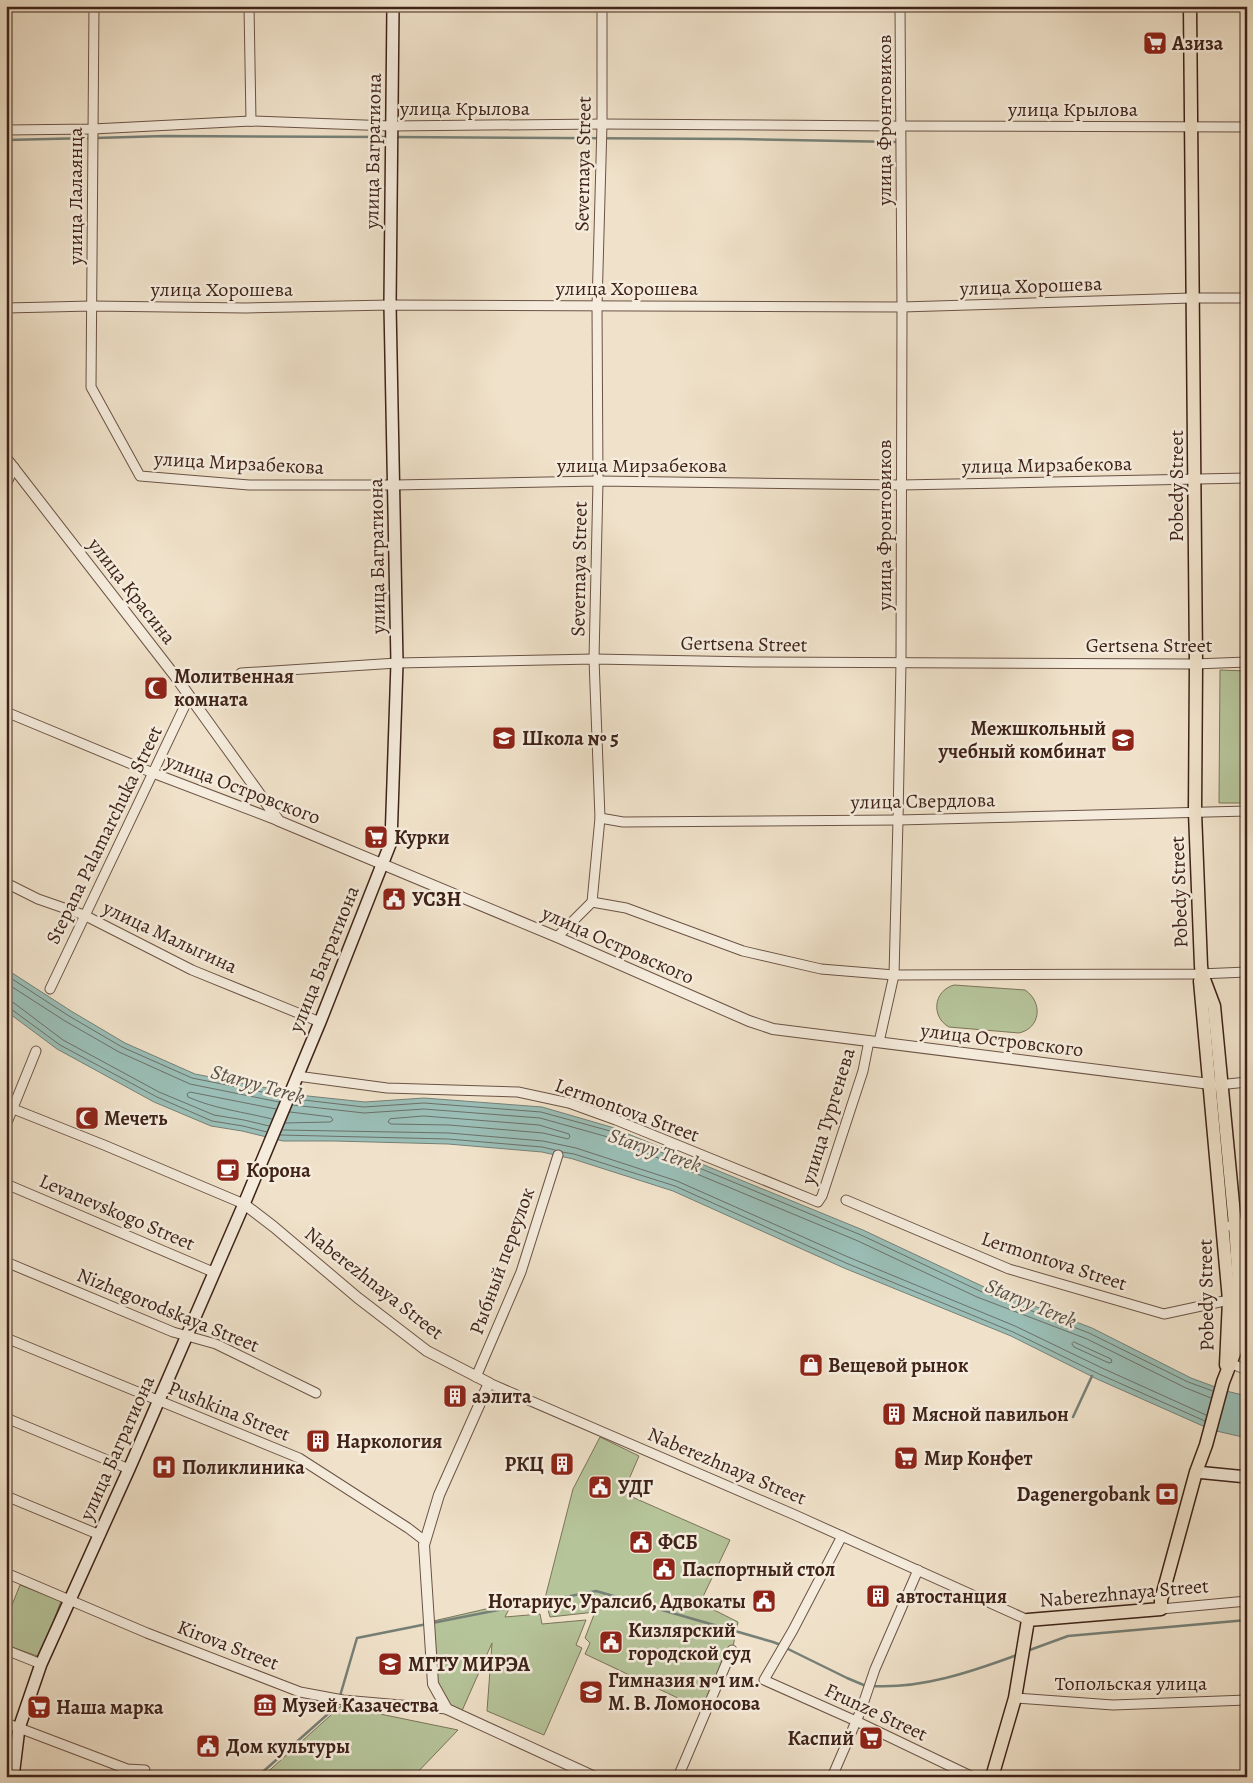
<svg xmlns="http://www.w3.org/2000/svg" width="1253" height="1783" viewBox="0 0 1253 1783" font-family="Alegreya,serif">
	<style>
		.green { fill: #b6c49a; stroke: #7a745a }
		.water { fill: #9abeb6; stroke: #768077 }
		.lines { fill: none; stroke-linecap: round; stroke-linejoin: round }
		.shore { stroke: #6c7068; stroke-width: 1 }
		.stream { stroke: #768077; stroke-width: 2.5 }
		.minor-casing { stroke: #6b5345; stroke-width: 11 }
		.tertiary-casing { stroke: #6b5345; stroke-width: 12 }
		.secondary-casing { stroke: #3f2319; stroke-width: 14 }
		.primary-casing { stroke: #3f2319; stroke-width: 15 }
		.minor { stroke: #f5ecdd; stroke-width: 9 }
		.tertiary { stroke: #f5ecdd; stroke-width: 10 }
		.secondary { stroke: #f5ecdd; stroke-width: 11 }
		.primary { stroke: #f0e2ca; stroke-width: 12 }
		.labels { text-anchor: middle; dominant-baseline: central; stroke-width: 5; stroke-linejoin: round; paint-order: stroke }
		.poi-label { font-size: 20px; font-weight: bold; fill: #3f2319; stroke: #f5ecdd; text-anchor: start }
		.street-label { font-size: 20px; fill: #3f2319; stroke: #f5ecdd }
		.water-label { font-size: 21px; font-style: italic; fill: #5a5248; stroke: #f5ecdd }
	</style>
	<rect width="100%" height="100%" fill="#f0e2ca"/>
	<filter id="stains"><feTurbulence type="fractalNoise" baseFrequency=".004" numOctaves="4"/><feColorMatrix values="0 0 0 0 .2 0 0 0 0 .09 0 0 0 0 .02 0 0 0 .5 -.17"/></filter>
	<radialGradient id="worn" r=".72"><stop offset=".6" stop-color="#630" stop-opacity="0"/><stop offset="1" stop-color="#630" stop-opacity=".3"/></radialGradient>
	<g class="green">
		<path d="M1220,670l27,1v132h-28z"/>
		<path d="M954,985l71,5c18,12 16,38 -6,43l-70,-6c-18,-10 -16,-36 5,-42z"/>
		<path d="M600,1437l39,19 -16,37 107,47 -30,63 38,19 -7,34 -28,54 -118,-56 5,-11 -5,-5 10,-26 -45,5 -3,-11h-4l30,-117z"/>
		<path d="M20,1585l41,16 -21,56 -34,-12v-25z"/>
		<path d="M512,1603l-7,14 35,-3 2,10 44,-4 -10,25 6,3 -38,87 -57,-24 5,-68 -31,70 -13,-6 -13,-23 -6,-62z"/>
		<path d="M341,1706l117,24 -45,47h-151z"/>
	</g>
	<path class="water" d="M6,969l65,42 54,32 70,31 113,22 57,6 59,-4 118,9 69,20 252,103 119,56 110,42 99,50 35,13 21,5v42l-35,-8 -115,-51 -86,-43 -167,-68 -171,-77 -100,-32 -31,-7 -94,-8 -114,-3h-51l-41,-10 -31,-5 -57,-24 -97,-53 -51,-38z"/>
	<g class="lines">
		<g class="shore">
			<path d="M6,975l63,41 53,31 70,31 90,18"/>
			<path d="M6,983l59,38 54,31 71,32 89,18"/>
			<path d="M6,1001l8,2 49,37 96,52 55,23 30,5 25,6"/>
			<path d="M6,1008l5,1 49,36 97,52 55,24 31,5 24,6"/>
			<path d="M295,1099l69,8 60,-4 117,9 69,19 251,104 119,56 109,42 99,49 25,9"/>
			<path d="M293,1105l71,8 60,-4 116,9 68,19 250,104 119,56 110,42 99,49 25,10"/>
			<path d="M424,1116l115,9 30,9 1,3 -2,2 -25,-6 -94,-8 -58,-1 -3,-2 2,-3z"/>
			<path d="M272,1119c-28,-7 -57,-10 -84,-22l-1,-3 3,-2 86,17"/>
			<path d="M285,1123l45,-1 3,-2 -2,-3 -41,-5"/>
			<path d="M283,1130l166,3 94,8 33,7 101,33 171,76 167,69 87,42 104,47"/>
			<path d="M280,1135l168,4 94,8 13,3"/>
			<path d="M562,1152l12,2 101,32 171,77 167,69 86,42 106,47"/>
			<path d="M1074,1342l37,17 1,3 -3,1 -35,-16 -2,-3z"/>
		</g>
		<g class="stream">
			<path d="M395,137l345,2 157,3v-2"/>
			<path d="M95,138l70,-2 222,1"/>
			<path d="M6,140l84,-2"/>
			<path d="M1073,1417l19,-41"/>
			<path d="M432,1623l164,-32 177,51 8,3"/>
			<path d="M786,1648l61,30 19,8"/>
			<path d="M1027,1651l41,-15 179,-16"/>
			<path d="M872,1686c49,3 99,-14 145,-31"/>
			<path d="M340,1696l17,-58 70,-14"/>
			<path d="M257,1777l80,-71 2,-4"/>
		</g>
		<g class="minor-casing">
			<g id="minor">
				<path d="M94,6l-3,381 49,89 109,9h146l203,-4 303,4 346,-7"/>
				<path d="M249,6l2,115"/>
				<path d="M899,126l348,1"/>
				<path d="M6,130l87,-1 158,-8 140,5 211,-2 292,2"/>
				<path d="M6,308l86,-2 154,2 144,-3 512,2 289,-9h56"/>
				<path d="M6,485l8,-18"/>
				<path d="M241,673l156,-10 197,-4 160,3 440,2 53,-2"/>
				<path d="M6,712l147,61 126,48"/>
				<path d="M600,818l23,4 275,-2 349,-9"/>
				<path d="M6,883l32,16 46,16 108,55 128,52"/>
				<path d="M592,902l34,6 117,43 78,18 73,6 305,-1 48,-2"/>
				<path d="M557,937l35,-35 8,-84 -6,-159 4,-178 -1,-175 5,-182v-118"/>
				<path d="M50,989l139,-292"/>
				<path d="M879,1042l15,-67 4,-155 3,-158 1,-355 -2,-301"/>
				<path d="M297,1076l90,12 131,4 51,11 47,17 202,82 4,-6 41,-125 6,-30"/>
				<path d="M1218,1085l29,-3"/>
				<path d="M6,1106l98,39 140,59"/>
				<path d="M6,1125l30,-74"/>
				<path d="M6,1184l207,88"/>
				<path d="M846,1200l163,69 155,45 65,-14"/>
				<path d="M1230,1226l17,-3"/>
				<path d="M6,1262l167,70 43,12 100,49"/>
				<path d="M6,1338l293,120 109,70 17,13"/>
				<path d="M1227,1362l20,8"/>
				<path d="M476,1377l45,-105 37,-117"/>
				<path d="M489,1383l306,132 233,105"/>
				<path d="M6,1418l123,51"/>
				<path d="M6,1496l94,39"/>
				<path d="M842,1536l-49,94 -29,50 92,41 117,56"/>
				<path d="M6,1573l141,60 153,59 43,8 104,9"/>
				<path d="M1161,1609l86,-8"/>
				<path d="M6,1650l35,14"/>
				<path d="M1015,1698l98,7 134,-5"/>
				<path d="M6,1723l121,46 18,1"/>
				<path d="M678,1777l54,-127"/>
				<path d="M832,1777l29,-67 14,-41 43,-99"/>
			</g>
		</g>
		<g class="tertiary-casing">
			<g id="tertiary">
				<path d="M6,458l169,218 104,145 278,116 192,84 24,8 437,55"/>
				<path d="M244,1204l30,23 84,71 69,53 62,32 -50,112 -15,50 9,139 14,25 148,68"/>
			</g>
		</g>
		<g class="secondary-casing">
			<g id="secondary">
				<path d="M1196,1472l51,5"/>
				<path d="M13,1777l6,-49 22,-64 88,-195 115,-265 76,-182 71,-180 6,-179 -7,-358 3,-299"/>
			</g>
		</g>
		<g class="primary-casing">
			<g id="primary">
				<path d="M1200,981l29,319 -3,65"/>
				<path d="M992,1777l23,-79 13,-78 133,-11v-9l35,-128 10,-27 17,-63 14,-36 3,-45 -5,-76 -21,-219 -12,-32 -1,-8 -6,-154 1,-148 -6,-658"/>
			</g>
		</g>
		<use href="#minor" class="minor"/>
		<use href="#tertiary" class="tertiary"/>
		<use href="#secondary" class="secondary"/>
		<use href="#primary" class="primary"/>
	</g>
	<defs>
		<g id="supermarket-square" transform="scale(1.25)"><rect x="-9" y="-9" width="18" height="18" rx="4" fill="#8f2418" stroke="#f5ecdd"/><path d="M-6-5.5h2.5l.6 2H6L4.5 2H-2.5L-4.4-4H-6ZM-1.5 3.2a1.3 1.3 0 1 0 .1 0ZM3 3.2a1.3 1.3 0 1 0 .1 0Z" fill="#fff"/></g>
		<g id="mosque-square" transform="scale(1.25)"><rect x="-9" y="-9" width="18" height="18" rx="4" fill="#8f2418" stroke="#f5ecdd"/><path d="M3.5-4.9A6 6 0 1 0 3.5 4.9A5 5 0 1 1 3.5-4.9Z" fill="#fff"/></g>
		<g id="school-square" transform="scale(1.25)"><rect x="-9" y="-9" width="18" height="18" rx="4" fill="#8f2418" stroke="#f5ecdd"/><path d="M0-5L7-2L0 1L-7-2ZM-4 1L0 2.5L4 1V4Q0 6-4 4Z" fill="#fff"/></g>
		<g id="university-square" transform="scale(1.25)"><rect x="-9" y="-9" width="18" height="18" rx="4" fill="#8f2418" stroke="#f5ecdd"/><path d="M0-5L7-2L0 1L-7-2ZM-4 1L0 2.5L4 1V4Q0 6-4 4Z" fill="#fff"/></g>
		<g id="civic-square" transform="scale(1.25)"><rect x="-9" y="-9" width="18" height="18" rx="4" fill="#8f2418" stroke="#f5ecdd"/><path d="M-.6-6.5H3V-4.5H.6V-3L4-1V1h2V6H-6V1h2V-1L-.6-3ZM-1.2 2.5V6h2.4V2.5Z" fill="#fff"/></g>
		<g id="cafe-square" transform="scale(1.25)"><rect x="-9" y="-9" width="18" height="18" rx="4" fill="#8f2418" stroke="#f5ecdd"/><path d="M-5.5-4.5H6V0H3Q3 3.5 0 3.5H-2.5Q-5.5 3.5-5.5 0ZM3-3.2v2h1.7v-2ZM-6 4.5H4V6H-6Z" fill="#fff"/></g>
		<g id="shop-square" transform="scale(1.25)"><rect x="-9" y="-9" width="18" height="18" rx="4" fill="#8f2418" stroke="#f5ecdd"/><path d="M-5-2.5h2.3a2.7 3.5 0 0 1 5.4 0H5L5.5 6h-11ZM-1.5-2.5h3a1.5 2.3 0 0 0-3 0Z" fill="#fff"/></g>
		<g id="building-square" transform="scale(1.25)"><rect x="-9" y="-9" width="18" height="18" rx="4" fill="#8f2418" stroke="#f5ecdd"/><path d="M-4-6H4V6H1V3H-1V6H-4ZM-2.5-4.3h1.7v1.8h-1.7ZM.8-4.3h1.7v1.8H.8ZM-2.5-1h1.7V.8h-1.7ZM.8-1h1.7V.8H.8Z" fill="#fff"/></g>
		<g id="hospital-square" transform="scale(1.25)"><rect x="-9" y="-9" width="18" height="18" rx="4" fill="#8f2418" stroke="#f5ecdd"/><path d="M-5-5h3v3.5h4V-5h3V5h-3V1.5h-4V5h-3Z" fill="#fff"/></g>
		<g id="bank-square" transform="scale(1.25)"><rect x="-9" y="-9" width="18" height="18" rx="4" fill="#8f2418" stroke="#f5ecdd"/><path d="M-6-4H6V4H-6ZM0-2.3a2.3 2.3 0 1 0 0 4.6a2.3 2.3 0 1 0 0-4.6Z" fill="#fff"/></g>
		<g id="museum-square" transform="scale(1.25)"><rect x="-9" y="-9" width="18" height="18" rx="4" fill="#8f2418" stroke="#f5ecdd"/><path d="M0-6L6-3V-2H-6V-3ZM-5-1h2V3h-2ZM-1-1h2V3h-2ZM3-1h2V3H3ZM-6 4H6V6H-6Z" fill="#fff"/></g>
	</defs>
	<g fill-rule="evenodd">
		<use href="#supermarket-square" x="1155" y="43"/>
		<use href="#mosque-square" x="156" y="688"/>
		<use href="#school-square" x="504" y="738"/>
		<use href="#university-square" x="1123" y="740"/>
		<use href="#supermarket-square" x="376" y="837"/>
		<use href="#civic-square" x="394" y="899"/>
		<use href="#mosque-square" x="87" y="1118"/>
		<use href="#cafe-square" x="228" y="1170"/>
		<use href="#shop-square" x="811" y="1365"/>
		<use href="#building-square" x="455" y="1396"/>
		<use href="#building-square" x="894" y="1414"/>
		<use href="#building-square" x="318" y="1441"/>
		<use href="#supermarket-square" x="906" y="1458"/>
		<use href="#building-square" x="562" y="1464"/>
		<use href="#hospital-square" x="164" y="1467"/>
		<use href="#civic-square" x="600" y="1487"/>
		<use href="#bank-square" x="1167" y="1494"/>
		<use href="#civic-square" x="641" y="1542"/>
		<use href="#civic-square" x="664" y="1569"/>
		<use href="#building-square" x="878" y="1596"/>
		<use href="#civic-square" x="764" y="1601"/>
		<use href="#civic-square" x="611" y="1642"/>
		<use href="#university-square" x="390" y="1664"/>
		<use href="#school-square" x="591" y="1692"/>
		<use href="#museum-square" x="265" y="1705"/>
		<use href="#supermarket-square" x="39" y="1707"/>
		<use href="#supermarket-square" x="871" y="1738"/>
		<use href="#civic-square" x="208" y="1746"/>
	</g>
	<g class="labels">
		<g class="poi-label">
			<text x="1172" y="43">Азиза</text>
			<text x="174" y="676">Молитвенная<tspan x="174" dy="23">комната</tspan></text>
			<text x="1106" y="728" text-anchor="end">Межшкольный<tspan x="1106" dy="23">учебный комбинат</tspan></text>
			<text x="522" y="738">Школа № 5</text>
			<text x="394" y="837">Курки</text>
			<text x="412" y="899">УСЗН</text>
			<text x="104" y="1118">Мечеть</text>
			<text x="246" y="1170">Корона</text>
			<text x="828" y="1365">Вещевой рынок</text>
			<text x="472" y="1396">аэлита</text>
			<text x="912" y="1414">Мясной павильон</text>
			<text x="336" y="1441">Наркология</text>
			<text x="924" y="1458">Мир Конфет</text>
			<text x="544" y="1464" text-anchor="end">РКЦ</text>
			<text x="182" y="1467">Поликлиника</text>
			<text x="618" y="1487">УДГ</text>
			<text x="1150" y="1494" text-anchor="end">Dagenergobank</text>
			<text x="658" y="1542">ФСБ</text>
			<text x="682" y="1569">Паспортный стол</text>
			<text x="896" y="1596">автостанция</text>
			<text x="746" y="1601" text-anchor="end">Нотариус, Уралсиб, Адвокаты</text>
			<text x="628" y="1630">Кизлярский<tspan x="628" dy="23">городской суд</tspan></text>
			<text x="408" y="1664">МГТУ МИРЭА</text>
			<text x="608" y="1680">Гимназия №1 им.<tspan x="608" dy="23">М. В. Ломоносова</tspan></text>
			<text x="282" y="1705">Музей Казачества</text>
			<text x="56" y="1707">Наша марка</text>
			<text x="854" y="1738" text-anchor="end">Каспий</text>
			<text x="226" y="1746">Дом культуры</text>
		</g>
		<g class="street-label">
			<text x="465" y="108">улица Крылова</text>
			<text x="1073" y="109">улица Крылова</text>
			<text transform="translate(884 120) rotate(-90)">улица Фронтовиков</text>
			<text transform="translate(373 151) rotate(-89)">улица Багратиона</text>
			<text transform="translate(583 164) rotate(-89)">Severnaya Street</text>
			<text transform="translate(75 196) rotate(-90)">улица Лалаянца</text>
			<text transform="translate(1031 286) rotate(-2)">улица Хорошева</text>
			<text x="627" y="288">улица Хорошева</text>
			<text x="222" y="289">улица Хорошева</text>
			<text transform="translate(239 463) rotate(3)">улица Мирзабекова</text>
			<text x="642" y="465">улица Мирзабекова</text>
			<text transform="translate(1047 465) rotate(-1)">улица Мирзабекова</text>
			<text transform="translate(1176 486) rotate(-90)">Pobedy Street</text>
			<text transform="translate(884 525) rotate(-90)">улица Фронтовиков</text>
			<text transform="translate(377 556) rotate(-91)">улица Багратиона</text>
			<text transform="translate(579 569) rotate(-89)">Severnaya Street</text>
			<text transform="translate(132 591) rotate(52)">улица Красина</text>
			<text transform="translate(744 644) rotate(1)">Gertsena Street</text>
			<text x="1149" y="645">Gertsena Street</text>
			<text transform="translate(243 789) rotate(21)">улица Островского</text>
			<text transform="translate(923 801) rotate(-1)">улица Свердлова</text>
			<text transform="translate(104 835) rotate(-64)">Stepana Palamarchuka Street</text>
			<text transform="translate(1179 892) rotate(-92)">Pobedy Street</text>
			<text transform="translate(170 937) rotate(25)">улица Малыгина</text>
			<text transform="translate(618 945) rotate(24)">улица Островского</text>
			<text transform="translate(324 959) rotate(-68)">улица Багратиона</text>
			<text transform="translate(1002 1040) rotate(7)">улица Островского</text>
			<text transform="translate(627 1110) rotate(20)">Lermontova Street</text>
			<text transform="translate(828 1116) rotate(-73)">улица Тургенева</text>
			<text transform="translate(117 1212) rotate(23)">Levanevskogo Street</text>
			<text transform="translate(502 1261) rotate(-70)">Рыбный переулок</text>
			<text transform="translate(1054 1261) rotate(18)">Lermontova Street</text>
			<text transform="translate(374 1283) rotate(38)">Naberezhnaya Street</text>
			<text transform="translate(1206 1295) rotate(-91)">Pobedy Street</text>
			<text transform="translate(168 1310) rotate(22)">Nizhegorodskaya Street</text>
			<text transform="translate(229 1411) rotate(22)">Pushkina Street</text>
			<text transform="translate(117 1448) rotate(-66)">улица Багратиона</text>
			<text transform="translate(727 1466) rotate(23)">Naberezhnaya Street</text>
			<text transform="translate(1124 1593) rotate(-5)">Naberezhnaya Street</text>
			<text transform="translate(228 1645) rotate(21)">Kirova Street</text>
			<text x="1131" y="1683">Топольская улица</text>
			<text transform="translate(876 1712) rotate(25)">Frunze Street</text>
		</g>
		<g class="water-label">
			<text transform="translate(258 1084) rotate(16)">Staryy Terek</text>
			<text transform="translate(655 1150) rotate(19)">Staryy Terek</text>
			<text transform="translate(1031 1303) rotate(23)">Staryy Terek</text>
		</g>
	</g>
	<rect width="1253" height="1783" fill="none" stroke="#f0e2ca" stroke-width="25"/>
	<rect x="8" y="8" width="1238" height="1768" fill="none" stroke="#3f2319" stroke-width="2.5"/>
	<rect x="12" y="12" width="1228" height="1758" fill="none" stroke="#3f2319"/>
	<rect width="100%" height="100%" filter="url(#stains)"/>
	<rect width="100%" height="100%" fill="url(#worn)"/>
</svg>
